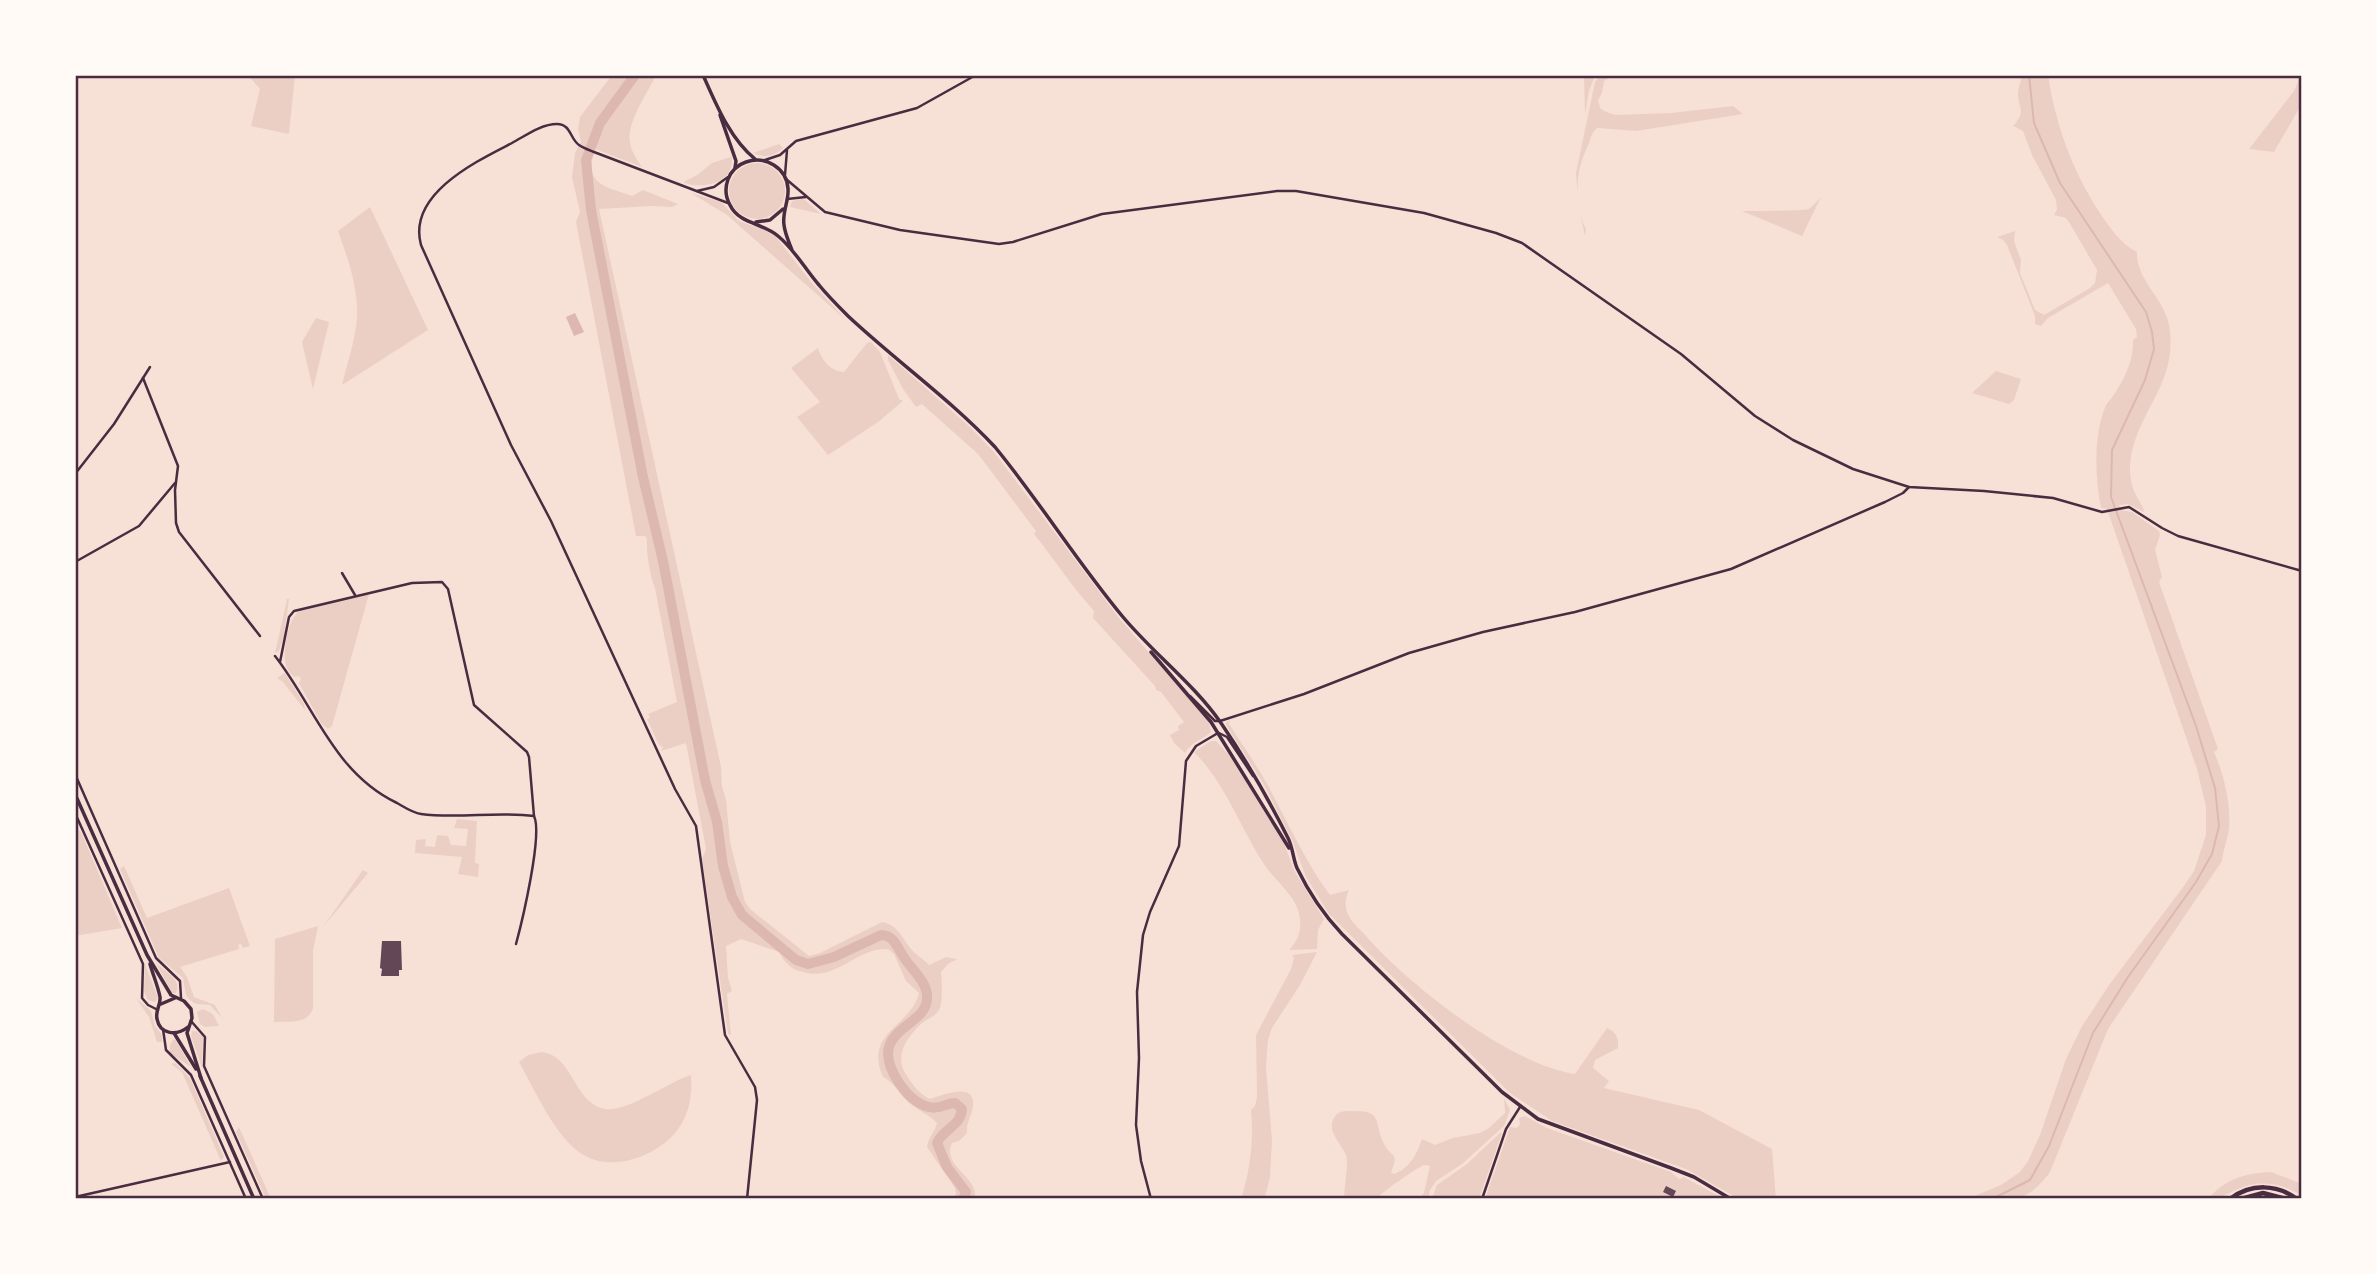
<svg xmlns="http://www.w3.org/2000/svg" width="2377" height="1274" viewBox="0 0 2377 1274" font-family="'Varela Round',sans-serif">
	<style>
		.green { fill: #ebcfc5 }
		.water { fill: #dcb8b0 }
		.lines { fill: none; stroke-linecap: round; stroke-linejoin: round }
		.stream { stroke: #dcb8b0; stroke-width: 2 }
		.river { stroke: #dcb8b0; stroke-width: 10 }
		.building { fill: #644757 }
		.minor { stroke: #4a2c40; stroke-width: 2.5 }
		.tertiary { stroke: #4a2c40; stroke-width: 2.5 }
		.primary { stroke: #4a2c40; stroke-width: 3.5 }
		.motorway { stroke: #4a2c40; stroke-width: 4.5 }
		.neatline { fill: none; stroke: #4a2c40; stroke-width: 2.5 }
	</style>
	<rect width="100%" height="100%" fill="#f7e1d7"/>
	<g class="green">
		<path d="M248,75h47l-6,59 -38,-8 9,-37z"/>
		<path d="M612,75h44c-8,17 -30,49 -26,67 1,9 7,18 12,25l-47,-18c-12,36 10,37 37,47l11,-6 35,14 -6,3 -20,-1 -53,3 122,558 1,20 4,12 4,43 15,60 5,7 59,47 11,-3 62,-31c18,3 21,20 33,31 5,5 10,7 14,12l17,-8 11,2 -9,5 -7,8c1,8 2,31 -2,38 -3,6 -12,9 -17,13 -15,14 -29,33 -15,53 6,10 13,18 23,23 13,-4 50,-20 42,12 -2,8 -6,13 -5,22l-8,8 -7,2c-11,24 27,33 23,56h-22l3,-5 -1,-6 -28,-41c1,-10 8,-15 10,-24 -8,-9 -19,-12 -29,-21 -9,-9 -13,-19 -25,-25 -20,-45 29,-51 36,-84l-13,-12 -12,-27 -6,-5c-31,-2 -52,33 -85,23 -13,-3 -18,-9 -24,-20l-38,-13 -15,7 2,32 4,13 -5,3 4,41 -3,-1 -26,-175 4,-10 -20,-106 -25,8 2,-4 -4,-2 -12,-26 3,-1 -2,-4 29,-12 -22,-114c-5,-12 -9,-36 -8,-49l-2,-3h-9l-60,-314 4,-10 -8,-35 3,-24 6,-11 -3,-13 2,-12z"/>
		<path d="M1584,75h11l-6,16 -4,23z"/>
		<path d="M1601,75h13l-10,6 -2,12 -4,7 2,8 6,4 10,3 55,-2 62,-7 10,8 -107,17 -39,-3c-7,6 -6,12 -10,20 -12,23 -13,57 -1,81l-1,7 -7,-33 -2,-30 19,-91z"/>
		<path d="M2021,75h27c8,51 24,95 52,138 10,15 21,31 37,39 -1,28 27,46 32,73 10,56 -29,83 -38,131 -2,12 -1,27 4,37 3,7 8,12 9,19l-16,-8 -9,1 2,5 11,2 27,19 1,4 -5,15 7,27 -3,5 59,167 -4,3c10,23 17,51 15,76 -1,11 -6,22 -7,33l-114,168 -58,143c-27,36 -42,27 -83,27l34,-14 19,-13 8,-11 12,-26 26,-76 15,-31 28,-43 75,-99 10,-15 12,-36v-28l-9,-38 -90,-260 -6,-1c-6,-32 -8,-72 5,-103 2,-3 5,-6 7,-9 11,-17 21,-35 20,-56l4,-3 -1,-8 -28,-46 -60,35 -7,8 -6,-2v-8l-28,-71 -4,-5 -6,-3 18,-6 -1,10 7,19 -1,13 15,37 9,5 46,-27 5,-5 2,-13 -28,-48 -3,-4 -12,-3 3,-6 -1,-9 -24,-45 -9,-24 -10,-5c14,-15 5,-17 5,-33 0,-6 4,-12 3,-18z"/>
		<path d="M2301,75l1,26 -2,6 -26,45 -25,-3 45,-58z"/>
		<path d="M779,144l4,4c-10,9 -18,10 -30,5z"/>
		<path d="M731,154c7,28 -28,37 -48,28l14,-7 15,-12 19,-6z"/>
		<circle cx="757" cy="191" r="28"/>
		<path d="M691,193l30,9 18,19 25,9 12,7 36,46 34,37 -119,-105z"/>
		<path d="M1821,197l-19,39 -60,-25c8,0 64,0 67,-2 4,-3 9,-9 12,-12z"/>
		<path d="M802,199l3,1 16,14 -31,-7 2,-6z"/>
		<path d="M370,207l58,123 -86,55c5,-22 14,-46 15,-69 1,-30 -9,-57 -19,-85z"/>
		<path d="M316,318l13,4 -16,67 -11,-47z"/>
		<path d="M871,342l9,10 19,47 4,2 -25,21 -50,33 -31,-38 23,-15 -29,-34 27,-20c4,13 12,23 26,24l23,-29z"/>
		<path d="M888,355l82,72 24,25 125,166 90,104 2,10c-9,8 -21,11 -26,21l-11,-10 -4,-8 9,-5 -1,-4 6,-4 -23,-30 -5,-2 -1,-4 -62,-68 1,-7c-22,-24 -39,-51 -60,-77l2,-3 -58,-77 -56,-50 -6,3 -13,-18 -15,-29z"/>
		<path d="M1996,371l25,8 -7,21 -5,4 -37,-11z"/>
		<path d="M369,594l-37,132 -4,3 -7,-6 -22,-40 2,-4 -2,-3 -5,1c-2,-2 -6,-7 -7,-9 -6,-13 1,-52 14,-58z"/>
		<path d="M287,599h2l-5,37 -5,15 -4,2z"/>
		<path d="M285,673l19,31 1,6 -22,-28 -6,-4z"/>
		<path d="M1230,720l-1,4c11,17 22,33 33,51 23,40 40,82 68,120l19,-5c-4,9 -5,17 0,26 3,7 12,14 17,20 43,49 143,128 209,138l32,-46c9,4 12,10 11,20l-23,12 -2,8 16,13 -5,7 95,22 73,39 4,50h-37l-53,-30 -134,-48 -42,-28 -181,-179 -23,-37 -14,-37 -29,-57 -37,-58v-2z"/>
		<path d="M1211,741h5l13,14 54,86 12,31 29,47 -6,11 -1,19 -28,1c11,-11 14,-25 9,-40 -5,-16 -22,-29 -32,-43 -26,-38 -39,-82 -72,-115z"/>
		<path d="M457,819l20,2 -2,42 4,1 -1,13 -20,-3 4,-17 -47,-4 1,-13 10,-1 -1,7 10,1 2,-12 11,1 3,9 15,1 2,-17 -14,-1z"/>
		<path d="M75,828l6,4 41,96 -47,8z"/>
		<path d="M124,866l23,52 82,-30 21,58 -7,2 -2,-4 -3,1 1,4 -59,18 7,10 7,20 21,8 7,13 -12,-13 -14,-1 -6,-4 -4,-5 -3,-17 -24,-20 -39,-89z"/>
		<path d="M363,870l5,3 -45,54z"/>
		<path d="M318,926l-5,25v57c-5,17 -24,13 -39,14l1,-83z"/>
		<path d="M1317,952l-17,33 -28,43 -4,12 -2,27 6,73 -2,37 -5,20 -24,2c9,-27 13,-60 10,-89l4,-4 2,-9 -1,-62 35,-66 3,-11 -2,-3z"/>
		<path d="M155,961c8,11 28,17 21,32h-4z"/>
		<path d="M145,964l13,34 -3,4 -7,-2 -4,-9z"/>
		<path d="M136,998l15,13 4,15 7,9v7h-5l-8,-25z"/>
		<path d="M203,1009l10,5 6,12 -14,1 -5,-3 -3,-12z"/>
		<path d="M192,1031h4l7,6 -1,31 -11,-32z"/>
		<path d="M174,1039l2,1 15,27 -21,-14v-9z"/>
		<path d="M542,1052c32,4 31,51 63,57 21,4 63,-27 86,-34 1,15 0,28 -6,42 -15,36 -73,60 -106,35 -26,-19 -44,-62 -60,-90l9,-7z"/>
		<path d="M175,1063l15,15 34,79 -3,4 -36,-82 -3,-7 -11,-8z"/>
		<path d="M1504,1098l6,12 -6,16 -42,38 -26,17 -6,9 -2,9h-10l6,-6 6,-27 -6,-1c-12,6 -39,25 -48,34h-32c0,-10 5,-36 2,-44 -5,-12 -22,-26 -10,-40 4,-4 9,-4 15,-4 33,-1 22,10 33,33 7,14 16,8 7,28l3,2c16,-6 23,-20 28,-35l13,6 18,-7 27,-5 9,-5 16,-15z"/>
		<path d="M1525,1116l22,12 124,44 8,7 5,-2 40,22h-239l25,-72 7,1 3,-4 -1,-6z"/>
		<path d="M239,1127l32,72h-5l-30,-67z"/>
		<path d="M1500,1133h2l-23,66h-47l5,-14 30,-21z"/>
		<path d="M2271,1172l31,12v12c-20,-13 -41,-17 -64,-7 -12,5 -17,10 -30,10 17,-20 37,-26 63,-27z"/>
	</g>
	<path class="water" d="M575,313l9,19 -10,4 -8,-19z"/>
	<g class="lines">
		<path class="stream" d="M1992,1199l38,-19 19,-34 44,-113 35,-56 68,-95 16,-28 7,-28 -4,-38 -19,-62 -85,-229 1,-47 33,-70 9,-31 -2,-17 -6,-20 -86,-129 -26,-60 -5,-48"/>
		<path class="river" d="M635,75l-35,48 -14,37 5,50 52,267 20,84 42,219 12,42 6,44 9,31 10,18 54,45 12,4 26,-7 47,-22c13,0 16,12 22,21 8,13 25,26 24,42 0,31 -64,30 -28,85 8,12 24,28 40,24 6,-1 9,-4 16,-4l7,6c-1,17 -19,20 -25,34l10,24 19,25 -3,7"/>
	</g>
	<g class="building">
		<path d="M382,941h19l1,29h-3v6h-18l1,-7 -2,-1z"/>
		<path d="M1666,1186l10,5 -3,6 -10,-5z"/>
	</g>
	<g class="lines">
		<g class="minor">
			<path d="M765,160l15,-5 16,-14 121,-33 59,-33"/>
			<path d="M785,175l2,-25"/>
			<path d="M697,191l17,-4 14,-10"/>
			<path d="M728,203l-134,-51c-5,-2 -11,-4 -15,-7 -9,-6 -8,-21 -22,-21 -16,0 -32,12 -45,19 -35,18 -105,51 -91,102l90,200 40,76 124,268 21,37 29,209 30,52 2,13 -10,99"/>
			<path d="M143,378l35,88 -3,24 1,33 3,9 81,104"/>
			<path d="M75,474l39,-50 36,-57"/>
			<path d="M75,562l64,-36 36,-43"/>
			<path d="M342,573l13,22"/>
			<path d="M275,656c40,51 59,117 122,147 7,4 16,10 24,11 36,5 77,-3 113,2l-5,-59 -2,-5 -53,-47 -26,-116 -6,-7 -30,1 -118,28 -5,6 -9,45"/>
			<path d="M1190,696l25,25h5l84,-27 105,-41 74,-21 92,-20 156,-43 154,-67 18,-9 6,-6"/>
			<path d="M75,774l81,184 24,23 1,17"/>
			<path d="M75,813l68,151 -1,34 6,7 10,5"/>
			<path d="M516,944c6,-22 27,-110 18,-128"/>
			<path d="M191,1021l14,16 -1,29 59,133"/>
			<path d="M163,1029l3,21 25,25 55,124"/>
			<path d="M75,1197l155,-35"/>
			<path d="M1482,1199l24,-70 14,-22"/>
		</g>
		<g class="tertiary">
			<path d="M786,179l39,33 75,18 99,14 14,-2 89,-28 175,-23h19l128,22 72,20 26,10 159,111 74,62 38,24 60,29 56,18 75,4 69,7 49,14 27,-5 33,21 16,8 124,35"/>
			<path d="M787,199l19,-2"/>
			<path d="M1219,733l8,4 26,39"/>
			<path d="M1151,1199l-10,-38 -5,-36 3,-67 -2,-66 6,-57 7,-23 29,-66 7,-85 10,-15 22,-13"/>
		</g>
		<g class="primary">
			<path d="M703,75c13,29 27,64 52,84"/>
			<path d="M720,115l16,46 -1,7"/>
			<path d="M756,222l14,-2 13,-11"/>
			<path d="M792,250c-3,-8 -7,-16 -8,-25 -2,-13 5,-24 4,-36 -1,-21 -23,-34 -42,-27 -18,6 -25,27 -16,43 9,19 33,18 48,31 17,14 27,33 41,49 9,11 19,21 29,31 48,45 102,83 147,131 45,55 83,116 128,170 31,37 71,67 98,106 25,37 47,75 67,115 5,10 5,21 9,30 12,25 27,47 45,66l160,158 36,27 133,49 23,9 37,22"/>
			<path d="M1151,652l60,70 78,126"/>
			<path d="M75,794l72,161 24,40 13,6 7,8 1,9 -5,15 14,45"/>
			<path d="M150,964c3,11 8,22 10,33 1,8 -5,13 -3,22 3,16 20,17 31,8"/>
			<path d="M161,1004l14,-6"/>
			<path d="M174,1033l22,36"/>
			<path d="M200,1076l54,123"/>
		</g>
		<g class="motorway">
			<path d="M2230,1199c21,-16 47,-15 67,0"/>
			<path d="M2241,1199l22,-6 23,6"/>
		</g>
	</g>
	<rect width="2377" height="1274" fill="none" stroke="#fffaf5" stroke-width="154"/>
	<rect x="77" y="77" width="2223" height="1120" class="neatline"/>
</svg>
